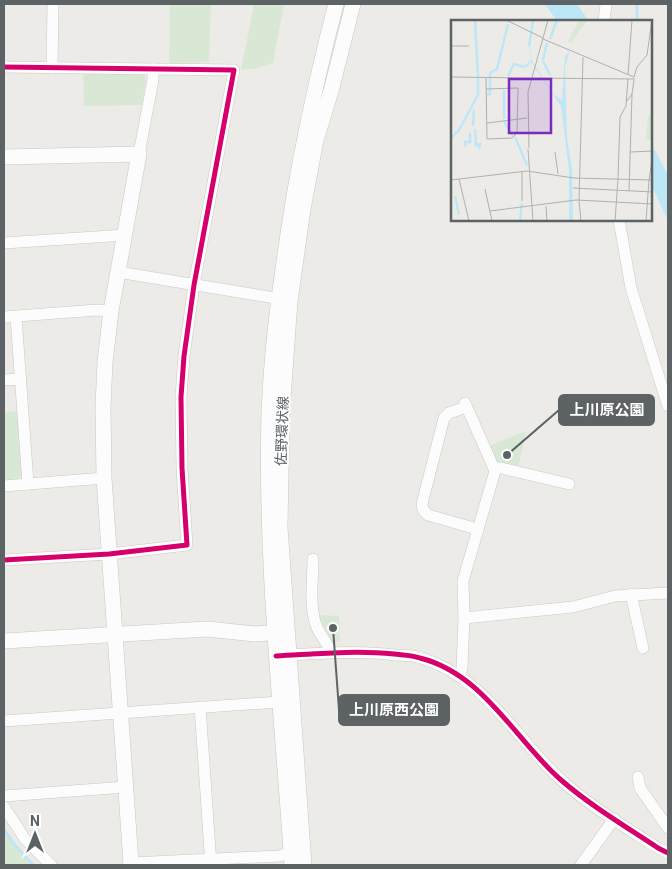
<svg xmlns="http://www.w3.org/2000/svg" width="672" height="869" viewBox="0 0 672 869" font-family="Roboto,'Noto Sans JP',sans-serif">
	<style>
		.green { fill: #d9e8d4 }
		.water { fill: #bde7f6 }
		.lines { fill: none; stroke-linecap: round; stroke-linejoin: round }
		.stream { stroke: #bde7f6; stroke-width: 3 }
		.street-casing { stroke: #c9c9c8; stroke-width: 12 }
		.secondary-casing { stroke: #c7c8c7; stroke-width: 16 }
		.street { stroke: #fcfcfc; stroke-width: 11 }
		.secondary { stroke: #fcfcfc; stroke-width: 15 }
		.cycleway-casing { stroke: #fff; stroke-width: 8 }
		.cycleway { stroke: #d6006c; stroke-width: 5 }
		.labels { text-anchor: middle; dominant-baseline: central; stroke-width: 4; stroke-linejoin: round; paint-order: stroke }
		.street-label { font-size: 14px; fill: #5d6265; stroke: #fff }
		.inset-river { fill: none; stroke: #bde7f6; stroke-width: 2.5 }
		.inset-road { fill: none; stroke: #afb0b0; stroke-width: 1 }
		.view { fill: #7b2cbf; fill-opacity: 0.15; stroke: #7b2cbf; stroke-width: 2.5 }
		.inset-edge { fill: none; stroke: #5d6265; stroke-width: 2.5 }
		.leader { fill: none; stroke: #5d6265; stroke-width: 2 }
		.callout-dot { fill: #5d6265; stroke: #fff; stroke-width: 2 }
		.callout { fill: #5d6265; stroke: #5d6265; stroke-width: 2 }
		.callout-label { font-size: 15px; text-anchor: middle; font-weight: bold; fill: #fff }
	</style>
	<rect width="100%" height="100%" fill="#edebe8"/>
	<g class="green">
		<path d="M170,4h41l-2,58 -40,1z"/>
		<path d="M254,4h30l-11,59 -16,5 -16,2z"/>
		<path d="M83,73l57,1 5,2 1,5 -4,24 -58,1z"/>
		<path d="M18,411l5,62 -6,7 -13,1v-69z"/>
		<path d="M526,431l-8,39 -21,-6 -8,-18z"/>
		<path d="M318,615l21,1 1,25 -7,2z"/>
		<path d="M4,832l26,33h-26z"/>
	</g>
	<g class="water">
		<path d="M545,4h32l12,17h-32z"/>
		<path d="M651,143l17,32v46l-17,-37z"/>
	</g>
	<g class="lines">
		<g class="stream">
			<path d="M637,4v17"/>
			<path d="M4,830l11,15 18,20"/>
		</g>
		<g class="street-casing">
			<g id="street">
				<path d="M604,21l2,-17"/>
				<path d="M4,67l230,3 -40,215 -10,71 -3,41 1,71 5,77 -78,9 -105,6"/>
				<path d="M52,68l1,-64"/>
				<path d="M139,154l14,-74v-11"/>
				<path d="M619,220l12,68 37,118"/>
				<path d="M4,243l122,-8"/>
				<path d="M118,272l169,28"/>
				<path d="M4,317l93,-7 14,1"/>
				<path d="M16,317l12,167"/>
				<path d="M4,380l17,-1"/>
				<path d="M466,407l-17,6 -5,5 -22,86 1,6 5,5 49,14"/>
				<path d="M494,468h7l68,16"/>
				<path d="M4,486l100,-8"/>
				<path d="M313,559c0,20 -4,46 3,66 3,10 12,17 14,27"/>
				<path d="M631,594l12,54"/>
				<path d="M464,618l109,-11 42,-11 53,-3"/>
				<path d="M282,655c39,-1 73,-5 113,0 9,0 18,0 26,3 62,18 94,79 138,120 29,27 65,48 99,70l10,5"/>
				<path d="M460,675l2,-7 2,-50 -1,-37 32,-110 -30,-68"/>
				<path d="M200,707l11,158"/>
				<path d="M4,721l275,-19"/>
				<path d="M638,777l2,11 28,40"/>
				<path d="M4,796l122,-9"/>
				<path d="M4,807l21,32 26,26"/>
				<path d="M131,863l148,-7 20,-6"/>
				<path d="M581,865l33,-46"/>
			</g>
		</g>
		<g class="secondary-casing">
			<g id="secondary">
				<path d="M4,157l135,-3 -28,157 -6,51 -2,45 1,71 27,385 -1,2"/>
				<path d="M4,641l203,-12 48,5 28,-2"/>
				<path d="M292,865c-10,-151 -27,-301 -23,-453 2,-48 7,-96 14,-143 12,-90 30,-178 53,-265"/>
				<path d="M304,865l-24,-337 2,-116 8,-111 13,-92 13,-69 15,-49 22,-87"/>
			</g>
		</g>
		<use href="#street" class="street"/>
		<use href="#secondary" class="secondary"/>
		<g class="cycleway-casing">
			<g id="cycleway">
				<path d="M4,67l230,3 -40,215 -10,71 -3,41 1,71 5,77 -78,9 -105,6"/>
				<path d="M276,656c40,-2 78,-6 118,-2 8,1 18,1 26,4 64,16 95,82 141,122 30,26 64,46 97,68l10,5"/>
			</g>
		</g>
		<use href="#cycleway" class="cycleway"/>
	</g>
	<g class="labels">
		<g class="street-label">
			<text transform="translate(282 431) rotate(-88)">佐野環状線</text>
		</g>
	</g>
	<g transform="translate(451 20)">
		<rect width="201" height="201" fill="#edebe8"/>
		<path d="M128,0h8l-16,23 -3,-2zM201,92v28h-6l2,-23z" fill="#d9e8d4"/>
		<path d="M140,0l-21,30 -5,17 2,72 5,29 1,53h-4v-50l-8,-65 -30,-44 -4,5h-4l8,-7 -2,-17 3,18 22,34 8,5 3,-43z" fill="#bde7f6"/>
		<path class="inset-river" d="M24,0l3,57M99,19l7,-19M78,27l4,-27M92,40l4,-17M92,41l7,14M57,56l6,-12 10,3M53,70v29M36,75l3,-1v-21l7,-4 11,-45M53,101l9,15M22,106l1,-16M24,109l1,16 4,-1 -1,5M64,117l12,28M0,118l8,-8 19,-35v-17M14,127v-5h5v-9M4,176l4,19M69,201l2,-18"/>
		<path class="inset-road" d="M55,0l37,18M92,19l91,38 3,-10 10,-12 5,-35M0,26h18M177,55l4,-55M0,57l79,1M35,58l1,61 25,-1 5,-5 1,-45 -32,1M79,58l105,1M176,81l5,-7 2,-14M36,103l40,-5M78,128l-1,-56 20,-72M77,129l5,72M104,132l3,22M179,132l23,-1M8,159l10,42M167,159l2,-62 6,-11 2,-27M0,160l76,-9 47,7 79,2M198,160l4,-25M122,168l80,4M34,169l7,32M178,171l3,-97M71,181v-29M95,186l1,15M39,191l86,-11 77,4M130,201l-2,-21 4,-143M164,201l3,-42M195,201l3,-41"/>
		<path class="view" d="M58,59h42v54h-42z"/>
		<rect width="201" height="201" class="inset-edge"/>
	</g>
	<path class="leader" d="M507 455L559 410M333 628L339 710"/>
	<g class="callout-dot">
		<circle cx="507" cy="455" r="5"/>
		<circle cx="333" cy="628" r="5"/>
	</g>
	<g class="callout">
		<rect x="559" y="395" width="95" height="30" rx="5"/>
		<rect x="339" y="695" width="110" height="30" rx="5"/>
	</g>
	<g class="callout-label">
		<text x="607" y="415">上川原公園</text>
		<text x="394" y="715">上川原西公園</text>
	</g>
	<rect width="672" height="869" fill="none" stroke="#5d6265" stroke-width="10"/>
	<g transform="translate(35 834)" stroke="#ffffff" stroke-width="4" paint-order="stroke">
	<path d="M0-4L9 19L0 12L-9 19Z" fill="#5d6265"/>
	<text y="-8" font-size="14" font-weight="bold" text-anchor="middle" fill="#5d6265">N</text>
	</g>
</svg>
